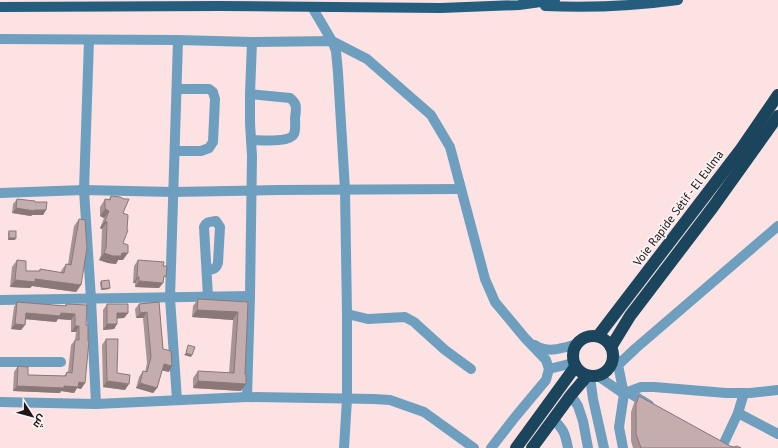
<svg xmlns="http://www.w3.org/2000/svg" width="778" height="448" viewBox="0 0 778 448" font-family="'PT Sans',Cairo,sans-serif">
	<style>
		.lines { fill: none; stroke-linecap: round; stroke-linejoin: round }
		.minor { stroke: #6f9fbf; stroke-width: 10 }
		.major { stroke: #245d7e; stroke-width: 10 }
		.highway { stroke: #1b455d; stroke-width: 12 }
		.wall { fill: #a99495 }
		.shaded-wall { fill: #8a7879 }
		.building { fill: #c5acad; stroke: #8a7879 }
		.labels { text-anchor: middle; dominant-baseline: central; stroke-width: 3.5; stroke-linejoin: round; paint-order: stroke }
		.street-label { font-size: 12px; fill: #1e1616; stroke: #fef3f4 }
	</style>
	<rect width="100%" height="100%" fill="#fce2e3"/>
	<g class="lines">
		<g class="minor">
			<path d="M312,7l20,34 35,18 64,56 19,32 35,132 10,23 30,36 21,22 3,9 -3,11 -30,36 -25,32"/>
			<path d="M0,39l178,1 74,2 80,-1 4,10 2,22 7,117 2,124v85l-3,49"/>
			<path d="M89,40l-5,150 7,109 5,105"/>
			<path d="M250,94l40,4c8,6 6,11 5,20 0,5 1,11 -1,16 -4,9 -34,6 -43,6"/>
			<path d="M175,151h26l8,-3 4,-6 2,-43 -2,-7 -4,-3h-32"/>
			<path d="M0,193l84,-3 89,2 105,-2 183,-1"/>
			<path d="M207,270c6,0 9,-1 11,-7l2,-36 -4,-6c-6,1 -9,0 -12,6l4,70"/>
			<path d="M0,300l250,-4"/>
			<path d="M347,314l21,5 37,-2 9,5 31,28 26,19"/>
			<path d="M535,345c13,9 28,3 42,-1"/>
			<path d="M613,353l5,12 6,29 -5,33 4,21"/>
			<path d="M0,362h61"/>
			<path d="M618,365l18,-17 142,-122"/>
			<path d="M549,369l24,-6"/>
			<path d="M598,376l26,18 4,-2 21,13"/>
			<path d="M590,377l3,22 11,49"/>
			<path d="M628,392l13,-5h13l72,6h24l28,-3"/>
			<path d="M571,395l7,11 5,15 5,27"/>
			<path d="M247,397l127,2 16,1 34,12 50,36"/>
			<path d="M177,400l-7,-102 8,-258"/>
			<path d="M0,402l96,2 151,-7 3,-101 2,-140 -2,-33v-29l2,-52"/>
			<path d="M738,413l40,21"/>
			<path d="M553,419c11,11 12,14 15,29"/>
			<path d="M723,445l15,-32 6,-20"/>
		</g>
		<g class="major">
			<path d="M545,6c44,2 89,0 133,-6"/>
			<path d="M0,7l219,-1 222,2 78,-3 36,-5"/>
		</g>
		<g class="highway">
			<circle cx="593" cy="356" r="20"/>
			<path d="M598,336l143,-187 37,-54"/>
			<path d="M611,347l19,-31 83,-109 65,-91"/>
			<path d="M516,448l59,-81"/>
			<path d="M532,448l39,-53 16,-19"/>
		</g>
	</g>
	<g class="wall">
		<path d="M111,196l12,17v47h-5l-2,4 -8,-1 -9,-3 2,-5 1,-26 -2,-1 4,-10 -4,-2v-9l5,-8h4z"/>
		<path d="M17,199l18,3 11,8 -3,5h-11l-1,1 -19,-3 1,-9z"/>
		<path d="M79,219l2,66 -5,7 -44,-6 -2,2 -20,-1 2,-20 5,-7 9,11h13l1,-2 21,4v-2l5,-7h2l6,-38z"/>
		<path d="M9,231l6,9h-7v-7z"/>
		<path d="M138,260l25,20v3l-4,5 -24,-1v-4h-2l1,-17z"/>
		<path d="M101,281l8,8 -8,1 -1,-7z"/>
		<path d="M198,299l50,3 -7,89 -48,-3v-10l5,-7 31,2 4,-53 -41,-3 1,-11z"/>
		<path d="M17,302l48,4 1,-2 20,21 -1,58 -4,6 -4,-1 -3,5 -13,-2 -1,2 -47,-2 1,-19 4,-6 10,9 36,1 3,-4 1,1 3,-28 4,-5 1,-8h-5v-12l-13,-1 -2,3 -30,-3 -1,6 -4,5 -10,-1 3,-22z"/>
		<path d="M159,302l4,47 6,23 -7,-2 -5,18 -4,5 -17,-5 3,-11 4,-6 2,1 2,-9 -4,-45h-7l-1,-9 4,-5z"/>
		<path d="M107,304l21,9 -4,5h-7v6l-3,5 -11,1v-20z"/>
		<path d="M106,339l11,34 8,17 -22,-3 -1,-42z"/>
		<path d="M639,396l91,50 11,2h-108l-2,-7v-29l3,-9z"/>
	</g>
	<g class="shaded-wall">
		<path d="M16,208l18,2h12l-3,5h-11l-1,1 -19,-3z"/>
		<path d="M105,209l4,2 -5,7 -4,-2z"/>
		<path d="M105,221l2,1 -5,7 -2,-1z"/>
		<path d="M9,238h7l-1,2h-7z"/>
		<path d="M104,253h24l-5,7h-5l-2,4 -8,-1 -9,-3z"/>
		<path d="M137,277h2l-4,6h-2z"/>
		<path d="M35,279l46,6 -5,7 -44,-6 -2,2 -20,-1 5,-7z"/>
		<path d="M139,281l24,2 -4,5 -24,-1z"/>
		<path d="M110,288l-1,1 -8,1 1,-1z"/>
		<path d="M197,310l41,2 -5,8 -41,-3z"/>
		<path d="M147,312l-4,6h-7l4,-5z"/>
		<path d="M26,313h35l14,1 -4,6 -13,-1 -2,3 -33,-3z"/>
		<path d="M117,313h11l-4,5 -11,1z"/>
		<path d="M15,324l10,1 -4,5 -10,-1z"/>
		<path d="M107,324h10l-3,5 -11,1z"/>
		<path d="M75,326h4l-3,6h-5z"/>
		<path d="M186,353l6,2 -1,2 -7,-2z"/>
		<path d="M164,364l8,2 -3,6 -9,-2z"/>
		<path d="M107,381l22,3 -4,6 -22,-3z"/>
		<path d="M198,381l48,3 -5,7 -48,-3z"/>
		<path d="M79,382l6,1 -4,6 -4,-1 -3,5 -13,-2 -1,2 -47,-2 4,-5h47z"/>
		<path d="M140,383l17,5 -4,5 -17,-5z"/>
	</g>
	<g class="building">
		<path d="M111,196l9,1 4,2h5l-6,14 5,2 -1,15h1l-5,13 5,2v8h-6l-1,3h-8l-9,-3 2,-5 1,-26 -2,-1 4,-10 -4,-2v-10l5,1z"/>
		<path d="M17,199l18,2v1h12l-1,8h-12v1l-18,-3z"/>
		<path d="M79,219l6,1 2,28 -6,37 -46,-6v3l-20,-2 2,-20 9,1v10h14v-2l24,4 2,-9 5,1z"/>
		<rect x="9" y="231" width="7" height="7"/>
		<path d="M138,260l26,2 -1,4h4l-1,11 -2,-1 -1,7 -24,-2v-4h-2z"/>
		<path d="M109,280l1,8 -8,1 -1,-8z"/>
		<path d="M198,299l50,3 -3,72h1v10l-48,-3v-10l36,2 4,-61 -41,-2z"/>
		<path d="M17,302l49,4v-2l21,1 -1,20h2v16h1l-4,42 -6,-1 -1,5 -14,-1v2l-47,-2 1,-20 10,1v8l38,1 1,-4 5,1 3,-33h4v-14h-4v-12l-14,-1 -1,3 -34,-3 -1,12 -10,-1z"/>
		<path d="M159,302l4,47 8,2 1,15 -8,-2 -7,24 -17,-5 3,-12 4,1 4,-15 -4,-45 -7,1 -1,-9z"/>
		<path d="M107,304h21v9h-11v11h-10z"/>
		<path d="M106,339h12l-1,34 13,2 -1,9 -22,-3z"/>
		<path d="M188,345l7,2 -3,8 -6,-2z"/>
		<path d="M639,396l91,50 4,1 3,-1 4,2h-100l-5,-14v-30z"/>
	</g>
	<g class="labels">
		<g class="street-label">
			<text transform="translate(678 208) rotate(-53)">Voie Rapide Sétif - El Eulma</text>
		</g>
	</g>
	<g transform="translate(32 416) rotate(126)" stroke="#fef3f4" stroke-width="3" paint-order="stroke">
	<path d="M0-3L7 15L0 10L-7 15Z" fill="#1e1616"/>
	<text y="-6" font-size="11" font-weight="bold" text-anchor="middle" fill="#1e1616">ش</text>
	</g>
</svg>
